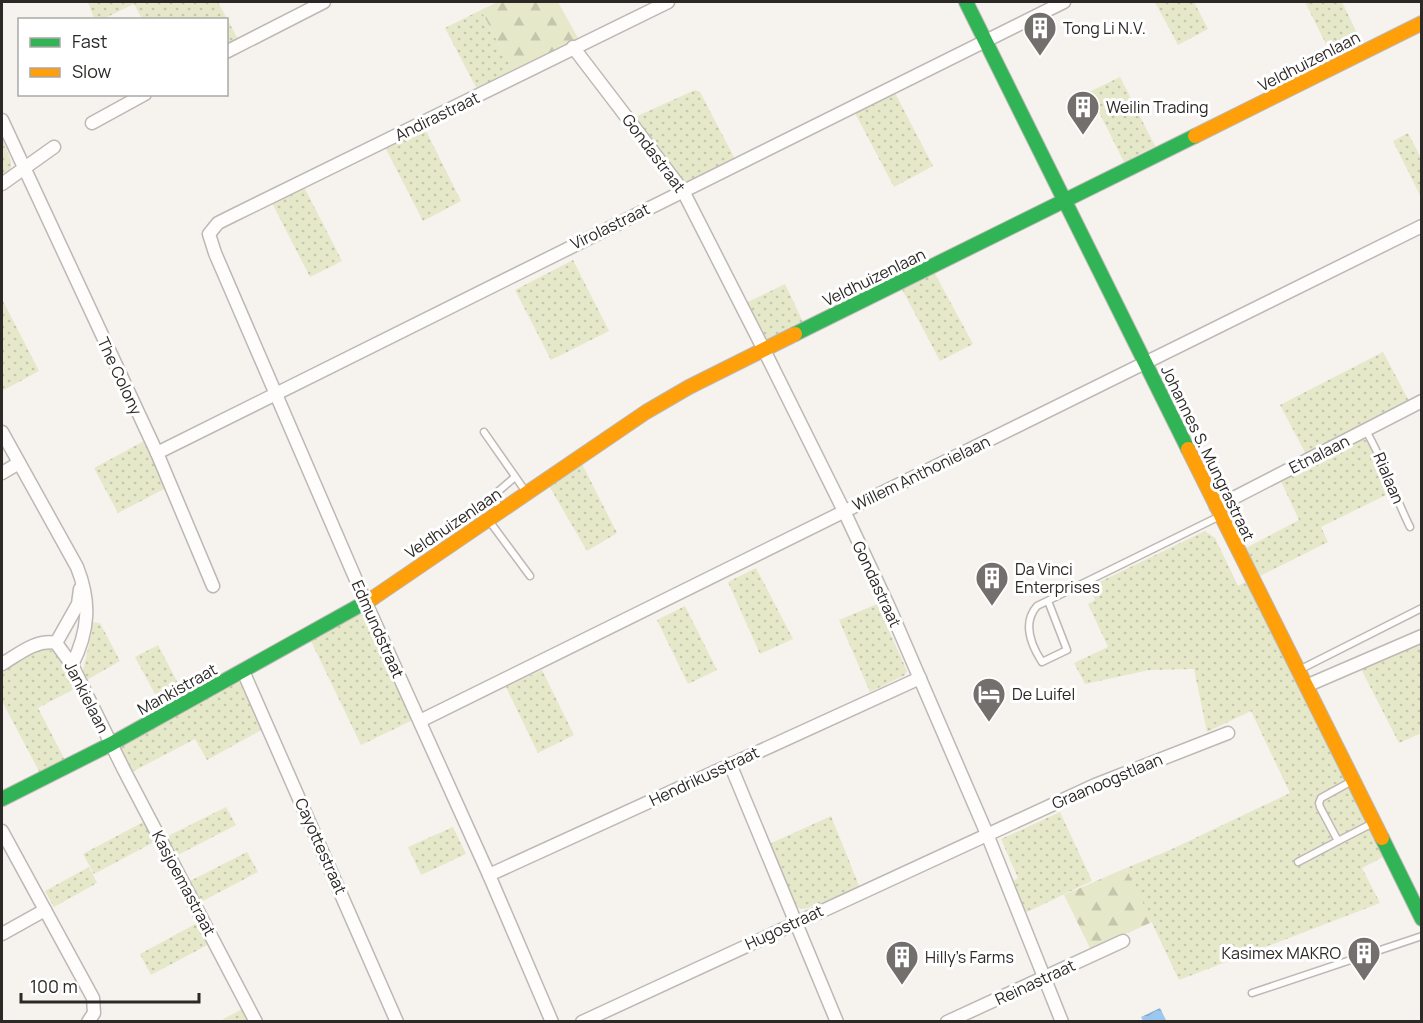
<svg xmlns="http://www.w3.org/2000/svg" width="1423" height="1023" viewBox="0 0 1423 1023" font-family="Manrope,sans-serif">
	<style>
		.grass { fill: url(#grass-dots) }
		.forest { fill: url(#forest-firs) }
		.water { fill: url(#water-waves) }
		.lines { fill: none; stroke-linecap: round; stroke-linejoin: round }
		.lane-casing { stroke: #bcb8b5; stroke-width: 9 }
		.street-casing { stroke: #bcb8b5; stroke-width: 15 }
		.fast-casing { stroke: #bcb8b5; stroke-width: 16 }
		.slow-casing { stroke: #bcb8b5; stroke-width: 16 }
		.lane { stroke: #fefdfc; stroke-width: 6 }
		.street { stroke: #fefdfc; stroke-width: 12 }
		.fast { stroke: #30b455; stroke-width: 14 }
		.slow { stroke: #ff9f0a; stroke-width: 14 }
		.labels { text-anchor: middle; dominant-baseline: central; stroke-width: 6; stroke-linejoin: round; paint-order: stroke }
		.poi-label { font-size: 16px; fill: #2b2826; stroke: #fff; text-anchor: start }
		.street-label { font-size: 16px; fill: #2b2826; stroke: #fff }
	</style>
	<defs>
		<pattern id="grass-dots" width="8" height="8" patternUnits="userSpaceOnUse" patternTransform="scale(1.5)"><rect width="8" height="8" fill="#e6e8ca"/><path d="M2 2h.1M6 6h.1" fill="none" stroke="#c5c7ad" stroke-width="1.8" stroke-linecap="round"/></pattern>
		<pattern id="forest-firs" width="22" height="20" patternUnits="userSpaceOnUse" patternTransform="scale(1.5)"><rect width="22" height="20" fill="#e6e8ca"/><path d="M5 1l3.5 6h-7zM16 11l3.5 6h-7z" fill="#c5c7ad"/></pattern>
		<pattern id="water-waves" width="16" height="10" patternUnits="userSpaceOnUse" patternTransform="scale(1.5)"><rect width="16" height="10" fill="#9cc7ef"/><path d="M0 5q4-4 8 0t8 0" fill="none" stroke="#87abcd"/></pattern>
	</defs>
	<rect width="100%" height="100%" fill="#f6f2ee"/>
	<g class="grass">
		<path d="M88,2h130l21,39 -12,7 -1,-28 -84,-1 -8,-15 -31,15h-9z"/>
		<path d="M1155,2h39l14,27 -30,16z"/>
		<path d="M1305,2h37l16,33 -29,15z"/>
		<path d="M481,10l33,63 -36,18 -33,-63z"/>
		<path d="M1120,77l35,69 -31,16 -35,-70z"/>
		<path d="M695,90l5,2 36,69 -48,22 -6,-1 -49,-64z"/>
		<path d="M895,93l38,73 -39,21 -39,-74z"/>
		<path d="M424,127l37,74 -38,20 -38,-74z"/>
		<path d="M1408,133l13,25v39l-28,-56z"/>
		<path d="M2,137l9,24v7l-9,10z"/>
		<path d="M303,185l39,76 -32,16 -39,-76z"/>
		<path d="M573,260l36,71 -58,29 -36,-70z"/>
		<path d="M934,272l39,72 -33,17 -38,-72z"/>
		<path d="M785,284l19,40 -39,16 -19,-37z"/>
		<path d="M3,301l36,70 -37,20v-89z"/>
		<path d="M1383,352l27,51 -103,53 -27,-51z"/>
		<path d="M1363,438c13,8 24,41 25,56l-67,33 7,15 -70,35 -14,-28 55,-29 -19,-41z"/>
		<path d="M144,441l22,47 -48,25 -24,-45z"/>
		<path d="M581,462l36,71 -30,18 -39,-67z"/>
		<path d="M1205,531l10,7 23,48 9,-5 138,275 -23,12 18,35 -201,77 -53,-112 44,-18 120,-57 -39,-82 -44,21 -13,-63 -45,1 -64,14 -11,-21 34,-16 -20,-43 7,-4 -6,-13z"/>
		<path d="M756,568l37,71 -33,15 -32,-72z"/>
		<path d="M877,604l30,67 -2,4 -35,17 -31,-72z"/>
		<path d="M685,606l32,64 -29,14 -31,-64z"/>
		<path d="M364,612l51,107 -54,26 -51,-106z"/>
		<path d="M91,622l9,1 20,38 -35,20 -3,-7 10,-42z"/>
		<path d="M1421,640v93l-22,10 -39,-76z"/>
		<path d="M158,645l25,48 -22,12 -26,-48z"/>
		<path d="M47,648c16,8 21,25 29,40l-38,20 28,54 -25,13 -39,-74v-33l30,-18z"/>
		<path d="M542,670l32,65 -36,18 -32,-66z"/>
		<path d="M238,682l5,1 22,45 -58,32 -12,-21 -65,34 -11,-27z"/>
		<path d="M226,807l10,18 -62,32 -10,-19z"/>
		<path d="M1060,812l32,69 -69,33 -13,-31 8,-5 -17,-39z"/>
		<path d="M831,816l29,72 -55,21 -11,-2 -27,-62z"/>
		<path d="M145,821l11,20 -62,33 -11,-20z"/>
		<path d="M453,827l13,27 -45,21 -13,-28z"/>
		<path d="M247,852l11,20 -59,31 -11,-21z"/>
		<path d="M89,867l8,16 -43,24 -9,-16z"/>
		<path d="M199,922l12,21 -60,32 -11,-21z"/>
		<path d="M244,1008l7,14h-33z"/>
	</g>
	<g class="forest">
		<path d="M498,2h60l21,38 -65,33 -33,-63z"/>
		<path d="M1126,868l26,54 -61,28 -27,-55z"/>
	</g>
	<path class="water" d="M1160,1008l6,12 -23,1 -2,-4z"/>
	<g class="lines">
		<g class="lane-casing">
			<g id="lane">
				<path d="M1366,431c18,30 28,64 44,96"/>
				<path d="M484,432l42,60"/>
				<path d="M501,509l-8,-11 1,-3 21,-18"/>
				<path d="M490,522l40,54"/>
				<path d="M1048,601l19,49 -25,12c-11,-17 -20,-39 -5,-56l181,-89"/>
				<path d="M1301,669l121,-61"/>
				<path d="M1352,781l-31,17 -2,5 1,4 18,34 35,-18"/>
				<path d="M1298,862l40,-21"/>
				<path d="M1252,993l170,-57"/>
			</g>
		</g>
		<g class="street-casing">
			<g id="street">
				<path d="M573,47l110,144 81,159 80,161 45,96 98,227 75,188"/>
				<path d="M226,52l98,-50"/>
				<path d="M2,120l155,333 56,133"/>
				<path d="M92,123l53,-29"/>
				<path d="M2,184l52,-37"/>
				<path d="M2,432l75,135c14,35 12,64 -5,98"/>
				<path d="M157,453l907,-451"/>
				<path d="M2,473l17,-10"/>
				<path d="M1216,507l206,-106"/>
				<path d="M56,643l22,-39 2,-15"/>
				<path d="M2,664c17,-10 34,-25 54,-21l16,22 52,105 132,252"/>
				<path d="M243,671l154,351"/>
				<path d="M1306,686l116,-50"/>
				<path d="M420,721l1002,-495"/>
				<path d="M730,764l107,258"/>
				<path d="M2,831l91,167 1,15 -6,9"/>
				<path d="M489,875l431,-197"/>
				<path d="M2,934l43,-24"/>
				<path d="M552,1022l-63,-147 -123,-272 -151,-350 -6,-19 9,-11 14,-7 436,-214"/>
				<path d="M582,1022l513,-237 133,-52"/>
				<path d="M947,1022l176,-81"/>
			</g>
		</g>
		<g class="fast-casing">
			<g id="fast">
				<path d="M966,2l222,447"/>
				<path d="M795,334l400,-198"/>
				<path d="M2,799l109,-55 262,-146"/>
				<path d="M1382,838l40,81"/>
			</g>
		</g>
		<g class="slow-casing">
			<g id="slow">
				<path d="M1195,136l227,-113"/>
				<path d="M1188,449l194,389"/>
				<path d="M373,598l273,-186 43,-25 106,-53"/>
			</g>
		</g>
		<use href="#lane" class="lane"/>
		<use href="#street" class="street"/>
		<use href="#fast" class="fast"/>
		<use href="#slow" class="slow"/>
	</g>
	<defs>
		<g id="building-pin" transform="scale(1.725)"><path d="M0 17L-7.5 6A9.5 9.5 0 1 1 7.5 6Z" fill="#726f6c" stroke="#fff"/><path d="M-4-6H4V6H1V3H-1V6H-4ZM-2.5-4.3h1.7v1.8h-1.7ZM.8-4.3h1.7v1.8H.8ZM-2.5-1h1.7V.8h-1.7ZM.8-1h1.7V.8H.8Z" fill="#fff"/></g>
		<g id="hotel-pin" transform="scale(1.725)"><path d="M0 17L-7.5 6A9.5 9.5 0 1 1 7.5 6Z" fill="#726f6c" stroke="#fff"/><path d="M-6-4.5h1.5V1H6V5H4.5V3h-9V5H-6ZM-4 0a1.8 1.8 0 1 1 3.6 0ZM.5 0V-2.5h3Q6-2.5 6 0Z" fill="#fff"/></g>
	</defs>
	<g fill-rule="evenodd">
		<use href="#building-pin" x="1040" y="28"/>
		<use href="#building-pin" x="1083" y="107"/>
		<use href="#building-pin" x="992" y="578"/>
		<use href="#hotel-pin" x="989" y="694"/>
		<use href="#building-pin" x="1364" y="953"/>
		<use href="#building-pin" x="902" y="957"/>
	</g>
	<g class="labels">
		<g class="poi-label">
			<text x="1063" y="28">Tong Li N.V.</text>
			<text x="1106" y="107">Weilin Trading</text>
			<text x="1015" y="569">Da Vinci<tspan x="1015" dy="18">Enterprises</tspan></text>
			<text x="1012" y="694">De Luifel</text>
			<text x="1341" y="953" text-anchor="end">Kasimex MAKRO</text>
			<text x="925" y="957">Hilly's Farms</text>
		</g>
		<g class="street-label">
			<text transform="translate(1309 61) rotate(-27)">Veldhuizenlaan</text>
			<text transform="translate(437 116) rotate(-26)">Andirastraat</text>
			<text transform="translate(654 153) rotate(53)">Gondastraat</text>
			<text transform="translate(610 226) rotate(-26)">Virolastraat</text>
			<text transform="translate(874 277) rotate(-26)">Veldhuizenlaan</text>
			<text transform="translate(120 376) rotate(65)">The Colony</text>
			<text transform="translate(1208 453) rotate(64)">Johannes S. Mungrastraat</text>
			<text transform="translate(1319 454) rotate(-27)">Etnalaan</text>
			<text transform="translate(921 473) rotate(-26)">Willem Anthonielaan</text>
			<text transform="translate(1389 478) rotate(67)">Rialaan</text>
			<text transform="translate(453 523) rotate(-34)">Veldhuizenlaan</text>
			<text transform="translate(877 584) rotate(65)">Gondastraat</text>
			<text transform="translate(378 629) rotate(66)">Edmundstraat</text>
			<text transform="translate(177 689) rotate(-29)">Mankistraat</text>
			<text transform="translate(87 697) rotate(63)">Jankielaan</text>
			<text transform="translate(704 776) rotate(-25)">Hendrikusstraat</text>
			<text transform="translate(1107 781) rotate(-23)">Graanoogstlaan</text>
			<text transform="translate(321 846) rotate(66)">Cayottestraat</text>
			<text transform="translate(184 883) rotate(62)">Kasjoemastraat</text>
			<text transform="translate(784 927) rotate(-25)">Hugostraat</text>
			<text transform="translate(1035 982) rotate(-25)">Reinastraat</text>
		</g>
	</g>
	<rect width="1423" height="1023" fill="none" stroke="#2b2826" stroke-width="6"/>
	<rect x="18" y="18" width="210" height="78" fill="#ffffff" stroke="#aaa9a8" stroke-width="1.5"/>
	<rect x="30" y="38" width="30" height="9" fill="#30b455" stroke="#aaa9a8" stroke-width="1.5"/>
	<text x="72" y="48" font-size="18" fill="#2b2826">Fast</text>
	<rect x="30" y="68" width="30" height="9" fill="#ff9f0a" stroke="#aaa9a8" stroke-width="1.5"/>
	<text x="72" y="78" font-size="18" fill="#2b2826">Slow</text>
	<path d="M21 993v9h178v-9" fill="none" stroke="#2b2826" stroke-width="3"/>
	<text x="30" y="993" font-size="18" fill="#2b2826" stroke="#ffffff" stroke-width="4.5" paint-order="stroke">100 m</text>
</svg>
